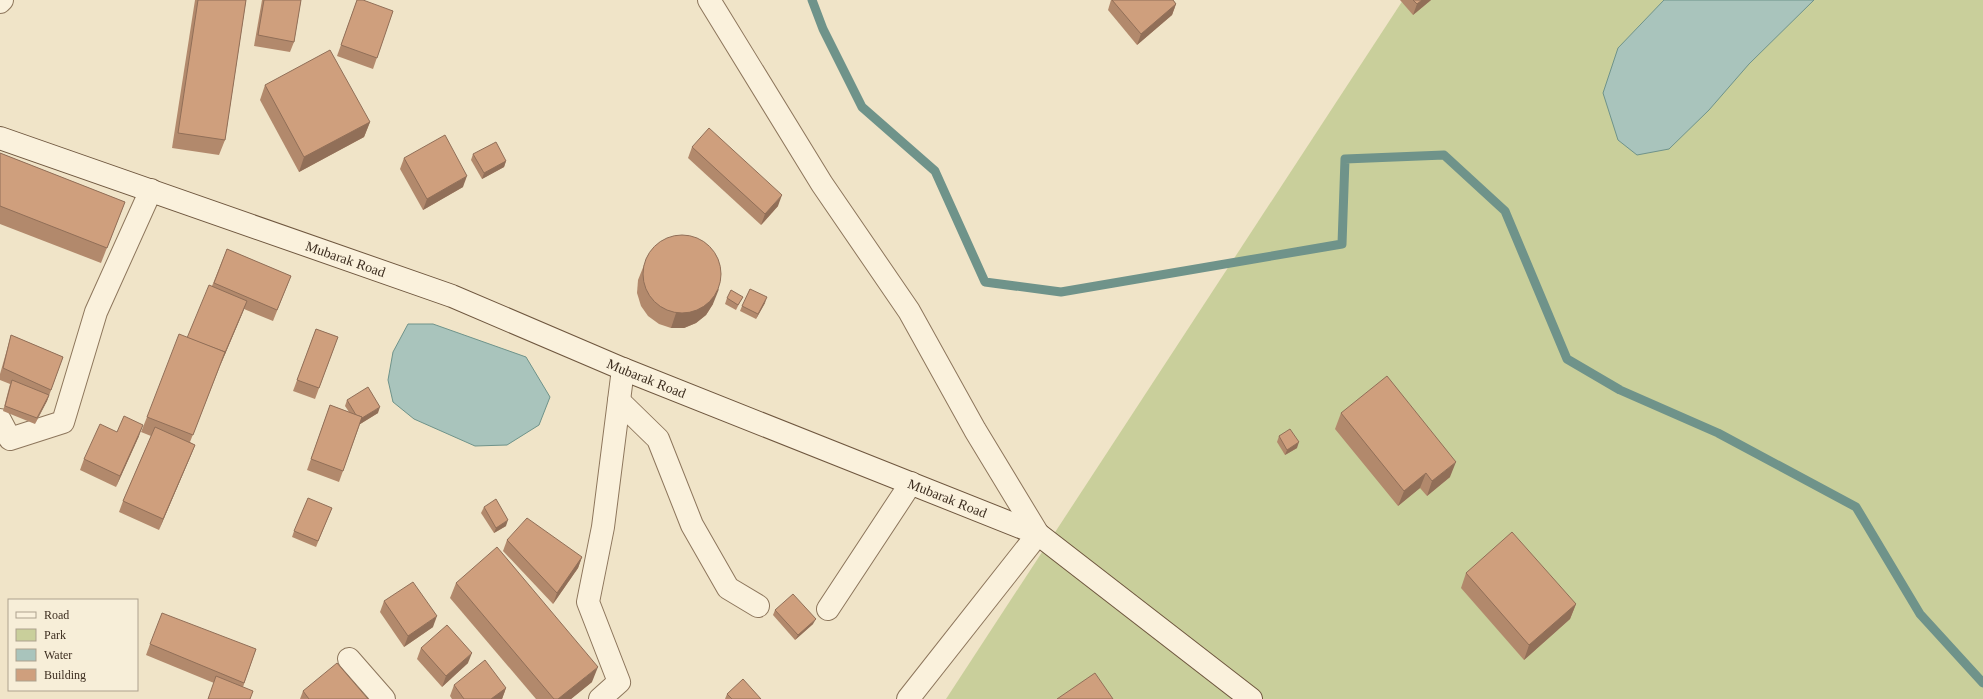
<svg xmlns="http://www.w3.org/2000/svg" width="1983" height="699" viewBox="0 0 1983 699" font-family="'Times New Roman',serif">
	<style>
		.green { fill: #c9cf9b }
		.water { fill: #a9c4bc; stroke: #6f938a }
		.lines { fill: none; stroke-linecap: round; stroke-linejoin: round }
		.stream { stroke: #6f938a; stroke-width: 9 }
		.street-casing { stroke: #8d765c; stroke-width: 24 }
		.secondary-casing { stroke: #6f573f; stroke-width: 24 }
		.street { stroke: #faf1dc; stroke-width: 22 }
		.secondary { stroke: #faf1dc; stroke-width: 22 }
		.wall { fill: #b2896c }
		.shaded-wall { fill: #916f58 }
		.building { fill: #cf9f7d; stroke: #916f58 }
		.labels { text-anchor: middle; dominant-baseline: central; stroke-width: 3; stroke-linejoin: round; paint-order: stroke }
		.street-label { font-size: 14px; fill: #3d2e20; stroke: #f7eed8 }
	</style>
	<rect width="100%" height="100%" fill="#f0e4c8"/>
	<path class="green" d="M1403,0h580v699h-1037z"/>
	<g class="water">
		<path d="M1664,0h150l-65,64 -40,46 -40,39 -32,6 -19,-15 -15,-47 15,-45z"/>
		<path d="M408,324h25l93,33 24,40 -11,28 -32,20 -32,1 -61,-27 -21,-17 -5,-22 5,-28z"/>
	</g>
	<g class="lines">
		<path class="stream" d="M812,0l11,29 39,78 73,64 50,111 76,10 281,-48 3,-85 99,-4 61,56 62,148 53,31 98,43 138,74 64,107 63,69"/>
		<g class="street-casing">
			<g id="street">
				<path d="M709,0l113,184 87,127 66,119 63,104 -130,165"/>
				<path d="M0,2l2,-2"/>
				<path d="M619,401l39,38 34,86 36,63 30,18"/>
				<path d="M0,420l10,19 53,-17 33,-110 55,-122"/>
				<path d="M828,609l83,-126"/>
				<path d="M349,659l35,40"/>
				<path d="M600,699l19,-17 -31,-80 15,-75 20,-158"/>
			</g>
		</g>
		<g class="secondary-casing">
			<g id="secondary">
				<path id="s1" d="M0,138l452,158 171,73 415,165 213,165"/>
			</g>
		</g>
		<use href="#street" class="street"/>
		<use href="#secondary" class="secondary"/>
	</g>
	<g class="wall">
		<path d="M195,0h51l-21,140 -6,15 -47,-7z"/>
		<path d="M262,0h39l-7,42 -4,10 -36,-6z"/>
		<path d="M357,0l36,11 -20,58 -36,-13z"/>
		<path d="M1111,0h62l3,4 -4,11 -35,30 -29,-35z"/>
		<path d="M1400,0h31l-18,15z"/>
		<path d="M265,85l105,37 -6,15 -65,35 -39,-72z"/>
		<path d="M692,147l86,59 -17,19 -73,-67z"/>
		<path d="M0,153l125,49 -24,61 -101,-39z"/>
		<path d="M473,154l33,7 -2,6 -22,12 -11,-19z"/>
		<path d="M404,158l59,29 -40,23 -23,-41z"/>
		<path d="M227,249l64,27 -18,45 -29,-12 -24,57 -30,76 5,3 -4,10 -32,75 -40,-18 4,-11 28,-65 -10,-4 6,-15 40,-79 25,-52z"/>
		<path d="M644,265l69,39 -7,11 -10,8 -12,5h-13l-12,-4 -11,-8 -7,-10 -4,-13 1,-13z"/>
		<path d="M743,297l-3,5 -4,8 -11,-6 2,-6z"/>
		<path d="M765,303l-9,16 -16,-8 2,-5z"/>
		<path d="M316,329l22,8 -23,62 -22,-8z"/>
		<path d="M11,335l52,22 -16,44 -12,23 -32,-13 7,-27 -10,-4v-6l8,-28z"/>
		<path d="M347,400l31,13 -18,11 -21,58 -32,-12 23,-65 19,7 -4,-6z"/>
		<path d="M1341,413l109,64 -23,19 -7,-8 -22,18 -63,-77z"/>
		<path d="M117,432l22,4 -23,51 -36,-17 4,-11z"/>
		<path d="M1279,436l18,12 -12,7 -8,-13z"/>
		<path d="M484,507l22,19 -12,7 -13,-20z"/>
		<path d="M332,508l-16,39 -24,-10 2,-6z"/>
		<path d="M507,540l75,17 -4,11 -25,36 -50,-53z"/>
		<path d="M1466,573l110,31 -6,15 -46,41 -63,-72z"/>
		<path d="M456,583l136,99 -21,17h-35l-86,-101z"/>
		<path d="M384,601l49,26 -29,20 -24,-35z"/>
		<path d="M775,610l38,14 -18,16 -22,-25z"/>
		<path d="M150,644l106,5 -13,38 -29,-4 -68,-28z"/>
		<path d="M421,648l47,15 -26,24 -25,-28z"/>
		<path d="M454,685l52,3 -4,11h-50l-2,-3z"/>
		<path d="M303,691l65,8h-68z"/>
		<path d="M727,694l34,5h-36z"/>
	</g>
	<g class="shaded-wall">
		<path d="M1422,0h9l-18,15 4,-11z"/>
		<path d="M1176,4l-4,11 -35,30 4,-11z"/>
		<path d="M370,122l-6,15 -65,35 5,-15z"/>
		<path d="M506,161l-2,6 -22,12 2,-6z"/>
		<path d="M467,176l-4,11 -40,23 4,-11z"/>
		<path d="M782,195l-4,11 -17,19 4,-11z"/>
		<path d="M719,289l-6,15 -7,11 -10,8 -12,5h-13l5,-15z"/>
		<path d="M767,297l-2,6 -9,16 2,-5z"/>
		<path d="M247,301l-4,11 -23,54 4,-11z"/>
		<path d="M63,357l-16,44 -12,23 14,-29z"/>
		<path d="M380,407l-2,6 -21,13 2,-6z"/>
		<path d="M143,425l-4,11 -23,51 4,-11z"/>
		<path d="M1299,442l-2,6 -12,7 2,-5z"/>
		<path d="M195,445l-4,10 -32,75 4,-11z"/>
		<path d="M1456,462l-6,15 -23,19 5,-15z"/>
		<path d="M1426,473l-6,15 -22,18 6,-15z"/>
		<path d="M508,520l-2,6 -12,7 2,-5z"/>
		<path d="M582,557l-4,11 -25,36 4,-11z"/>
		<path d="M1576,604l-6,15 -46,41 5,-15z"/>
		<path d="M437,616l-4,11 -29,20 4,-11z"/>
		<path d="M816,619l-3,5 -18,16 3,-5z"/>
		<path d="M472,653l-4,10 -26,24 4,-11z"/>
		<path d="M598,667l-6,15 -21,17h-13z"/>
		<path d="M506,688l-4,11h-11z"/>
	</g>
	<g class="building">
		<path d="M198,0h48l-21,140 -47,-7z"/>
		<path d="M264,0h37l-7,42 -36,-7z"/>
		<path d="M357,0h6l30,11 -16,47 -36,-13z"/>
		<path d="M1112,0h61l3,4 -35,30z"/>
		<path d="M1413,0h9l-5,4z"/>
		<path d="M330,50l40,72 -66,35 -39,-72z"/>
		<path d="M709,128l73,67 -17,19 -73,-67z"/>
		<path d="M445,135l22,41 -40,23 -23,-41z"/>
		<path d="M496,142l10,19 -22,12 -11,-19z"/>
		<path d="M0,153l125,49 -18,46 -107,-42z"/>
		<circle cx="682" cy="274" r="39"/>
		<path d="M227,249l64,27 -14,34 -63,-27z"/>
		<path d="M209,285l38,16 -23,54 1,-3 -38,-14z"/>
		<path d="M750,289l17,8 -9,17 -16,-8z"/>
		<path d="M731,290l12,7 -5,8 -11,-7z"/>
		<path d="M316,329l22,8 -19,51 -22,-8z"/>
		<path d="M179,334l46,18 -32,83 -46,-18z"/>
		<path d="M11,335l52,22 -12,33 -48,-22z"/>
		<path d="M1387,376l69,86 -24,19 -6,-8 -22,18 -63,-78z"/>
		<path d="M12,380l37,15 -12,23 -32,-12z"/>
		<path d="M368,387l12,20 -18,11v-1l-6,-2 -9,-15z"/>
		<path d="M330,405l32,12 -19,54 -32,-12z"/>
		<path d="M124,416l19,9 -23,51 -36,-17 16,-35 17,8z"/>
		<path d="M155,427l40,18 -32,74 -40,-18z"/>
		<path d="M1290,429l9,13 -12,8 -8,-14z"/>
		<path d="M308,498l24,10 -14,33 -24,-10z"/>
		<path d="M496,499l12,21 -12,8 -12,-21z"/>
		<path d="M527,518l55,39 -25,36 -50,-53z"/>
		<path d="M1512,532l64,72 -47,41 -63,-72z"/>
		<path d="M497,547l101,120 -40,32h-4l-98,-116z"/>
		<path d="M413,582l24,34 -29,20 -24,-35z"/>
		<path d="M793,594l23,25 -18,16 -23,-25z"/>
		<path d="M162,613l94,36 -12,34 -94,-39z"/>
		<path d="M447,625l25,28 -26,23 -25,-28z"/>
		<path d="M485,660l21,28 -15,11h-27l-10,-14z"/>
		<path d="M337,663l31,36h-59l-6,-8z"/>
		<path d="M1095,673l18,26h-56z"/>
		<path d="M216,676l37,15 -3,8h-42z"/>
		<path d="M743,679l18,20h-29l-5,-5z"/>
	</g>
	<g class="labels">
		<g class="street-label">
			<text stroke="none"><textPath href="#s1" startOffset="366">Mubarak Road</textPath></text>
			<text stroke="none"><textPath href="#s1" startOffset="690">Mubarak Road</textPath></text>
			<text stroke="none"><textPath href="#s1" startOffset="1014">Mubarak Road</textPath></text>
		</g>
	</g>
	<rect x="8" y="599" width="130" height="92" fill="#f7eed8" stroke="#ada18e"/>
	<rect x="16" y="612" width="20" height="6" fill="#faf1dc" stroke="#ada18e"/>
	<text x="44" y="619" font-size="12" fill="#3d2e20">Road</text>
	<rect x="16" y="629" width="20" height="12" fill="#c9cf9b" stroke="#ada18e"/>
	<text x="44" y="639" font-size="12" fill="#3d2e20">Park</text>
	<rect x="16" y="649" width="20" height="12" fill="#a9c4bc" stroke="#ada18e"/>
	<text x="44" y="659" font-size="12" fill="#3d2e20">Water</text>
	<rect x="16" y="669" width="20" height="12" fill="#cf9f7d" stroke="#ada18e"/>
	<text x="44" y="679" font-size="12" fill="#3d2e20">Building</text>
</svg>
